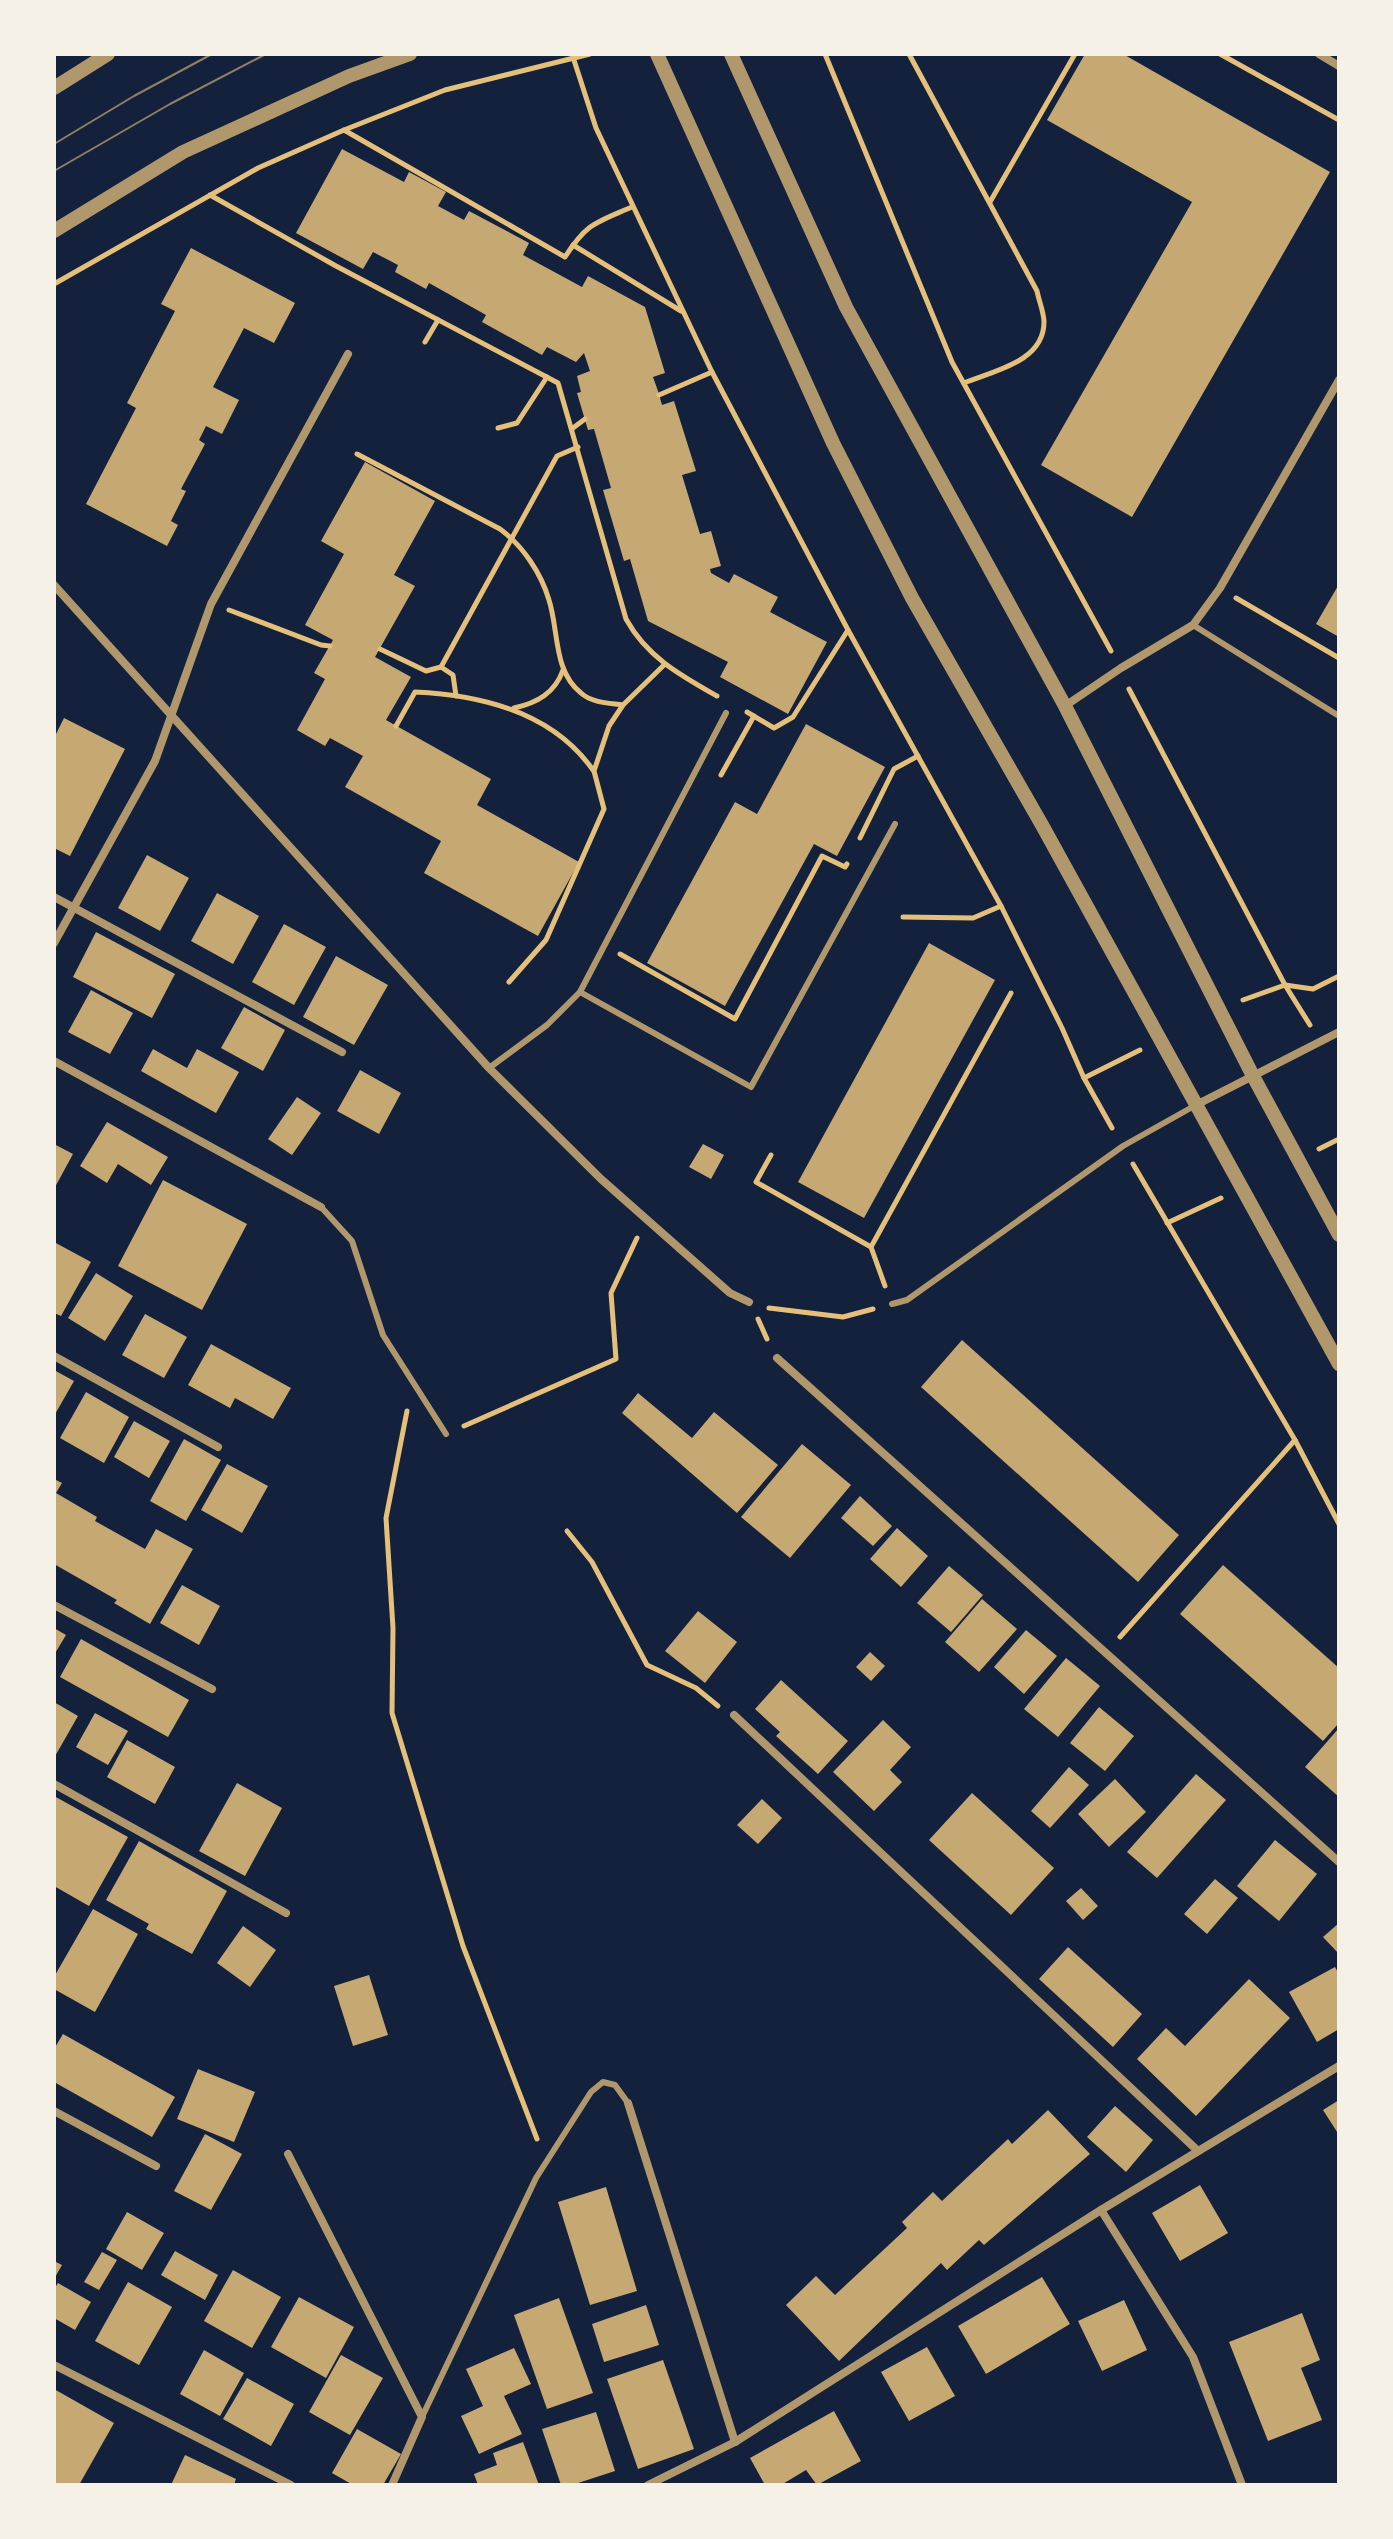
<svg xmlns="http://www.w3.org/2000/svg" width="1393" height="2539" viewBox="0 0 1393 2539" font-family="'Source Sans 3',sans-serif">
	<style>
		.building { fill: #c6a872 }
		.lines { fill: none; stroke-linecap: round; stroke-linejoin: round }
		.path { stroke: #e5c07b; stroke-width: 5 }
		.service { stroke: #b1986c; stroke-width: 6 }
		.minor { stroke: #b1986c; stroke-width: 8 }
		.tertiary { stroke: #b1986c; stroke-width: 14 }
		.tram { stroke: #918062; stroke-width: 2 }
	</style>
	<rect width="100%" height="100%" fill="#14213d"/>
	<g class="building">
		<path d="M1085,54h38l207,118 -198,345 -91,-52 151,-263 -145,-82z"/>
		<path d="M342,149l62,33 5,-10 37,20 -8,14 26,14 5,-9 60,32 -6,12 59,32 6,-11 57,31 20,66 -12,4 5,14 4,14 12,-4 22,70 -14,4 18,59 11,-3 10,35 -11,3 1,4 18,10 5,-9 44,23 -8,15 57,30 -39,72 -68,-37 8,-15 -80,-41 -18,-62 -6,2 -21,-71 8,-2 -17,-59 -6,1 -11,-37 4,-1 -4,-16 13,-5 -6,-18 -8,9 -29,-15 -5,8 -60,-33 4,-7 -57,-32 -3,6 -31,-17 3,-7 -25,-13 -10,17 -67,-36z"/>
		<path d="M191,248l104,55 -21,40 -30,-15 -31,59 26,13 -17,34 -16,-8 -7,14 6,4 -24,45 5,2 -15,30 7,4 -11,21 -81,-42 50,-96 -9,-5 48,-92 -14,-7z"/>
		<path d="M365,462l70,39 -41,74 21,11 -40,71 36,20 -25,43 105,59 -14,26 102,57 -41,74 -114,-63 17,-32 -96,-54 18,-31 -33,-18 -5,8 -28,-16 28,-51 -11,-6 19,-33 -28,-15 39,-71 -23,-13z"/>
		<path d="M1339,584v53l-23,-13z"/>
		<path d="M64,718l61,31 -55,107 -16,-8v-110z"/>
		<path d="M806,724l79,43 -48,89 -23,-12 -89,162 -78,-43 88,-161 22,12z"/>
		<path d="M147,855l42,23 -29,53 -42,-23z"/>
		<path d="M217,893l42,23 -26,48 -42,-23z"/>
		<path d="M284,924l42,23 -32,58 -42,-23z"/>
		<path d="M96,932l79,42 -23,44 -79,-41z"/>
		<path d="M929,943l66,37 -131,238 -66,-36z"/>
		<path d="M336,956l52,29 -34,60 -51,-28z"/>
		<path d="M91,990l42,23 -23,41 -42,-22z"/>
		<path d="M244,1007l41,23 -22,41 -42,-23z"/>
		<path d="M153,1049l34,19 10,-19 42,23 -23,41 -75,-42z"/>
		<path d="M360,1070l41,23 -22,41 -42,-23z"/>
		<path d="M297,1097l24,16 -29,42 -24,-16z"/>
		<path d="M107,1122l61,35 -17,28 -33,-21 -11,19 -27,-17z"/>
		<path d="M54,1144l19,10 -19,35z"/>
		<path d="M703,1144l21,11 -13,24 -22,-12z"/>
		<path d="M163,1180l84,44 -45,86 -84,-44z"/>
		<path d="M54,1242l37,20 -30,54 -7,-3z"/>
		<path d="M96,1273l37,23 -28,45 -37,-23z"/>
		<path d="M145,1314l42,23 -23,41 -42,-23z"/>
		<path d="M962,1340l217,195 -41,47 -217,-195z"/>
		<path d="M211,1344l80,44 -18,31 -38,-21 -5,10 -42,-23z"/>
		<path d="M54,1370l20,11 -20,35z"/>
		<path d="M86,1392l43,25 -25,46 -44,-25z"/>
		<path d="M638,1393l54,45 22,-26 64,53 -41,48 -115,-100z"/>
		<path d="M134,1421l36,20 -21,37 -35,-21z"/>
		<path d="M184,1439l37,21 -35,61 -36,-20z"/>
		<path d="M802,1444l49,41 -61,73 -49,-41z"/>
		<path d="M227,1464l41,22 -26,47 -41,-23z"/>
		<path d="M54,1479l8,4 -6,10 41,24 -2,4 50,28 11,-20 37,20 -43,75 -36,-21 3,-3 -63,-36z"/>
		<path d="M860,1496l32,30 -19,20 -32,-28z"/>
		<path d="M897,1528l31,28 -27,31 -31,-28z"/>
		<path d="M1223,1565l116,103v55l-16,18 -143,-127z"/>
		<path d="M949,1566l34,29 -32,37 -34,-29z"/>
		<path d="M182,1585l38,21 -21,39 -39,-22z"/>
		<path d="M982,1599l35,30 -38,43 -34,-30z"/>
		<path d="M698,1611l39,31 -32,41 -40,-32z"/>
		<path d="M54,1628l12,7 -12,20z"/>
		<path d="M1026,1630l31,26 -33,38 -30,-27z"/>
		<path d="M81,1639l108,61 -21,37 -108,-60z"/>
		<path d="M870,1652l15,14 -14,15 -15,-14z"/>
		<path d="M1066,1658l34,28 -42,51 -34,-28z"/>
		<path d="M781,1680l67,61 -30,33 -42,-38 4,-4 -25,-23z"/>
		<path d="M54,1702l24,14 -24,42z"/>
		<path d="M1099,1707l35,29 -29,35 -35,-28z"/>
		<path d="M95,1713l33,18 -20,34 -32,-18z"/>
		<path d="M883,1720l28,27 -21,23 12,12 -28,29 -41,-39z"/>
		<path d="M1339,1728v69l-34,-30z"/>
		<path d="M127,1740l48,27 -20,37 -48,-27z"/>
		<path d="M1069,1767l20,18 -39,43 -19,-17z"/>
		<path d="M1196,1774l30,26 -69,78 -30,-26z"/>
		<path d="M1115,1779l31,33 -37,35 -31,-33z"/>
		<path d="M237,1783l45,25 -37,68 -46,-25z"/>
		<path d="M972,1793l82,75 -43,47 -82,-75z"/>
		<path d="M54,1796l74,41 -39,69 -35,-20z"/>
		<path d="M762,1799l20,19 -24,26 -21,-19z"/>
		<path d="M1275,1840l42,34 -38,47 -42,-35z"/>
		<path d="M139,1841l88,50 -35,63 -46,-25 3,-5 -43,-24z"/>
		<path d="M1215,1879l23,19 -31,36 -23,-20z"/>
		<path d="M1081,1888l17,18 -15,14 -17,-19z"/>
		<path d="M93,1909l45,25 -43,78 -41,-23v-12z"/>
		<path d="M1339,1923v31l-16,-17z"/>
		<path d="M243,1926l33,24 -26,37 -33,-24z"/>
		<path d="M1068,1947l74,67 -29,33 -74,-68z"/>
		<path d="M1335,1967l4,7v55l-22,13 -28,-50z"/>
		<path d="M369,1975l19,60 -35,11 -19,-60z"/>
		<path d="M1249,1979l41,39 -94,98 -59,-57 29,-31 19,18z"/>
		<path d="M63,2034l112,63 -23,40 -98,-55v-33z"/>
		<path d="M198,2069l57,23 -21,50 -57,-23z"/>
		<path d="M1339,2100v35l-16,-25z"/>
		<path d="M1115,2106l38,34 -27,32 -39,-35z"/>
		<path d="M1048,2110l42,44 -106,91 -5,-5 -32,30 -6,-7 -102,98 -53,-56 30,-29 19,19 72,-67 -5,-6 31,-30 9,9 66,-62 4,5z"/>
		<path d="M205,2134l37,20 -31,56 -37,-19z"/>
		<path d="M1200,2185l28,48 -48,28 -28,-48z"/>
		<path d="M606,2187l31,104 -47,14 -32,-103z"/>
		<path d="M127,2212l37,21 -22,37 -36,-21z"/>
		<path d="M175,2251l43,24 -13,25 -44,-25z"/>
		<path d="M102,2252l15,8 -18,30 -15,-8z"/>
		<path d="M54,2261l8,4 -8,14z"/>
		<path d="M233,2270l48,27 -29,51 -48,-27z"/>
		<path d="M1042,2277l28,47 -84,50 -28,-48z"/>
		<path d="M128,2282l44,25 -33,58 -44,-24z"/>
		<path d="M58,2283l33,19 -16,28 -21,-12v-29z"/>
		<path d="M299,2297l55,30 -28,51 -55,-31z"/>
		<path d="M559,2298l34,95 -46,16 -33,-94z"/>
		<path d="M1124,2300l23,50 -45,21 -24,-50z"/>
		<path d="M646,2305l13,40 -55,17 -12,-38z"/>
		<path d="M1302,2313l18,47 -19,8 21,52 -54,21 -39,-99z"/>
		<path d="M927,2347l28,49 -46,25 -28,-49z"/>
		<path d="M514,2348l17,36 -27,12 18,38 -43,20 -18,-38 22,-10 -17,-37z"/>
		<path d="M204,2350l40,23 -24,43 -40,-22z"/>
		<path d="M341,2355l42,23 -33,57 -41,-23z"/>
		<path d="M663,2360l31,89 -56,20 -31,-90z"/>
		<path d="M247,2378l47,26 -23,42 -48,-27z"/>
		<path d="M54,2389l60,34 -35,62h-25z"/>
		<path d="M834,2411l27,50 -44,24 -11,-15 -25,15h-16l-15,-27z"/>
		<path d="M596,2412l19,59 -43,14h-11l-19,-56z"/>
		<path d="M357,2429l44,25 -18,31h-30l-21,-12z"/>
		<path d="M523,2442l16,43h-61l-4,-11 23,-9 -4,-12z"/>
		<path d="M185,2455l51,24 -2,6h-63z"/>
	</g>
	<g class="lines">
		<g class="path">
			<path d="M572,54l24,74 116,244 136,258 153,276 61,122 22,50 28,50"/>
			<path d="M825,54l127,308 159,289"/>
			<path d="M909,54l128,237c2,10 7,22 7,31 0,40 -51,49 -80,61"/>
			<path d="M1220,54l119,66"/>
			<path d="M344,130l221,127c22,-34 30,-34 67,-50"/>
			<path d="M210,195l126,71 222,117 68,236c21,38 54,56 91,77"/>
			<path d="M990,202l85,-148"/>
			<path d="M573,245l108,66"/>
			<path d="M54,284l204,-116 86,-38 101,-40 145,-36"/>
			<path d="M425,342l13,-22"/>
			<path d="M659,395l53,-23"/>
			<path d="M498,428l19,-5 30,-46"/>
			<path d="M573,428l12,-9"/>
			<path d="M357,454l143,75c23,17 41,44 49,71 10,31 4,71 32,93 11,10 28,10 42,12"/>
			<path d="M1236,598l103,60"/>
			<path d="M229,610l92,35 9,1"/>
			<path d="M380,649l46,22 15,-4 116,-211 21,-9"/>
			<path d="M441,667l12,8 3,21"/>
			<path d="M1129,689l156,296 25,40"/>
			<path d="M514,708c23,-5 41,-15 49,-38"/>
			<path d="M747,712l27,16 19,-11 55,-87"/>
			<path d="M396,726l19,-34c67,3 137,20 178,78"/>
			<path d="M721,775l33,-59"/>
			<path d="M860,838l34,-69 24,-13"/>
			<path d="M903,917l70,1 28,-12"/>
			<path d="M620,954l115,65 87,-163 23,11 2,-3"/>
			<path d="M509,982l37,-42 58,-131 -10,-38 15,-45 14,-21 41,-40"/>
			<path d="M1243,1000l42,-15 28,4 26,-13"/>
			<path d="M1084,1078l56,-28"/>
			<path d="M1319,1149l20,-10"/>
			<path d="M771,1155l-15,27 115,65 140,-254"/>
			<path d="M1133,1164l162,276 44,84"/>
			<path d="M1167,1223l54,-25"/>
			<path d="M871,1247l14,39"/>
			<path d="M769,1308l74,9 30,-8"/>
			<path d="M758,1319l9,20"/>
			<path d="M407,1411l-21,107 7,110 -1,85 71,233 74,193"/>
			<path d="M464,1426l152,-67 -5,-66 26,-55"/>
			<path d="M567,1531l25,31 55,103 49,23 22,18"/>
			<path d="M1120,1637l175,-197"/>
		</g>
		<g class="service">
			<path d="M1193,625l146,91"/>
			<path d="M580,992l146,-279"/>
			<path d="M489,1068l58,-43 33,-33 171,95 144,-263"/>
			<path d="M321,1207l31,34 31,94 63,99"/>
			<path d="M892,1304l15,-4 216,-154 73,-41"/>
			<path d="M422,2417l114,-239 55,-86 12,-10 12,3 13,18"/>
		</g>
		<g class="minor">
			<path d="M1319,54l20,12"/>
			<path d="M54,585l435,483 112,111 129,114 19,9"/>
			<path d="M1065,706l56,-38 72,-43 27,-37 119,-208"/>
			<path d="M54,897l288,155"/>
			<path d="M54,943l101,-182 56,-157 137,-250"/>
			<path d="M54,1061l267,146"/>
			<path d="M1196,1105l143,-73"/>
			<path d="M54,1356l164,91"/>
			<path d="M777,1358l562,504"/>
			<path d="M54,1605l158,84"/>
			<path d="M734,1715l464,436"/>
			<path d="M54,1784l232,129"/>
			<path d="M628,2103l107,339"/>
			<path d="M54,2111l102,55"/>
			<path d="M288,2154l134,263 -30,68"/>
			<path d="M1101,2210l92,147 49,128"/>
			<path d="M54,2365l237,120"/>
			<path d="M648,2485l87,-43 366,-232 238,-144"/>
		</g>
		<g class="tertiary">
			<path d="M657,54l176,389 79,155 130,227 297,539"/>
			<path d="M731,54l115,253 219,399 188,370 86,159"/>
			<path d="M54,88l54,-34"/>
			<path d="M54,231l129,-79 166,-76 61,-22"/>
		</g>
		<g class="tram">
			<path d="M54,144l80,-48 78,-42"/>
			<path d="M54,171l116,-67 96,-50"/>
		</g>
	</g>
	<rect width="1393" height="2539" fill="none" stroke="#f6f1e7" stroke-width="112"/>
</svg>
